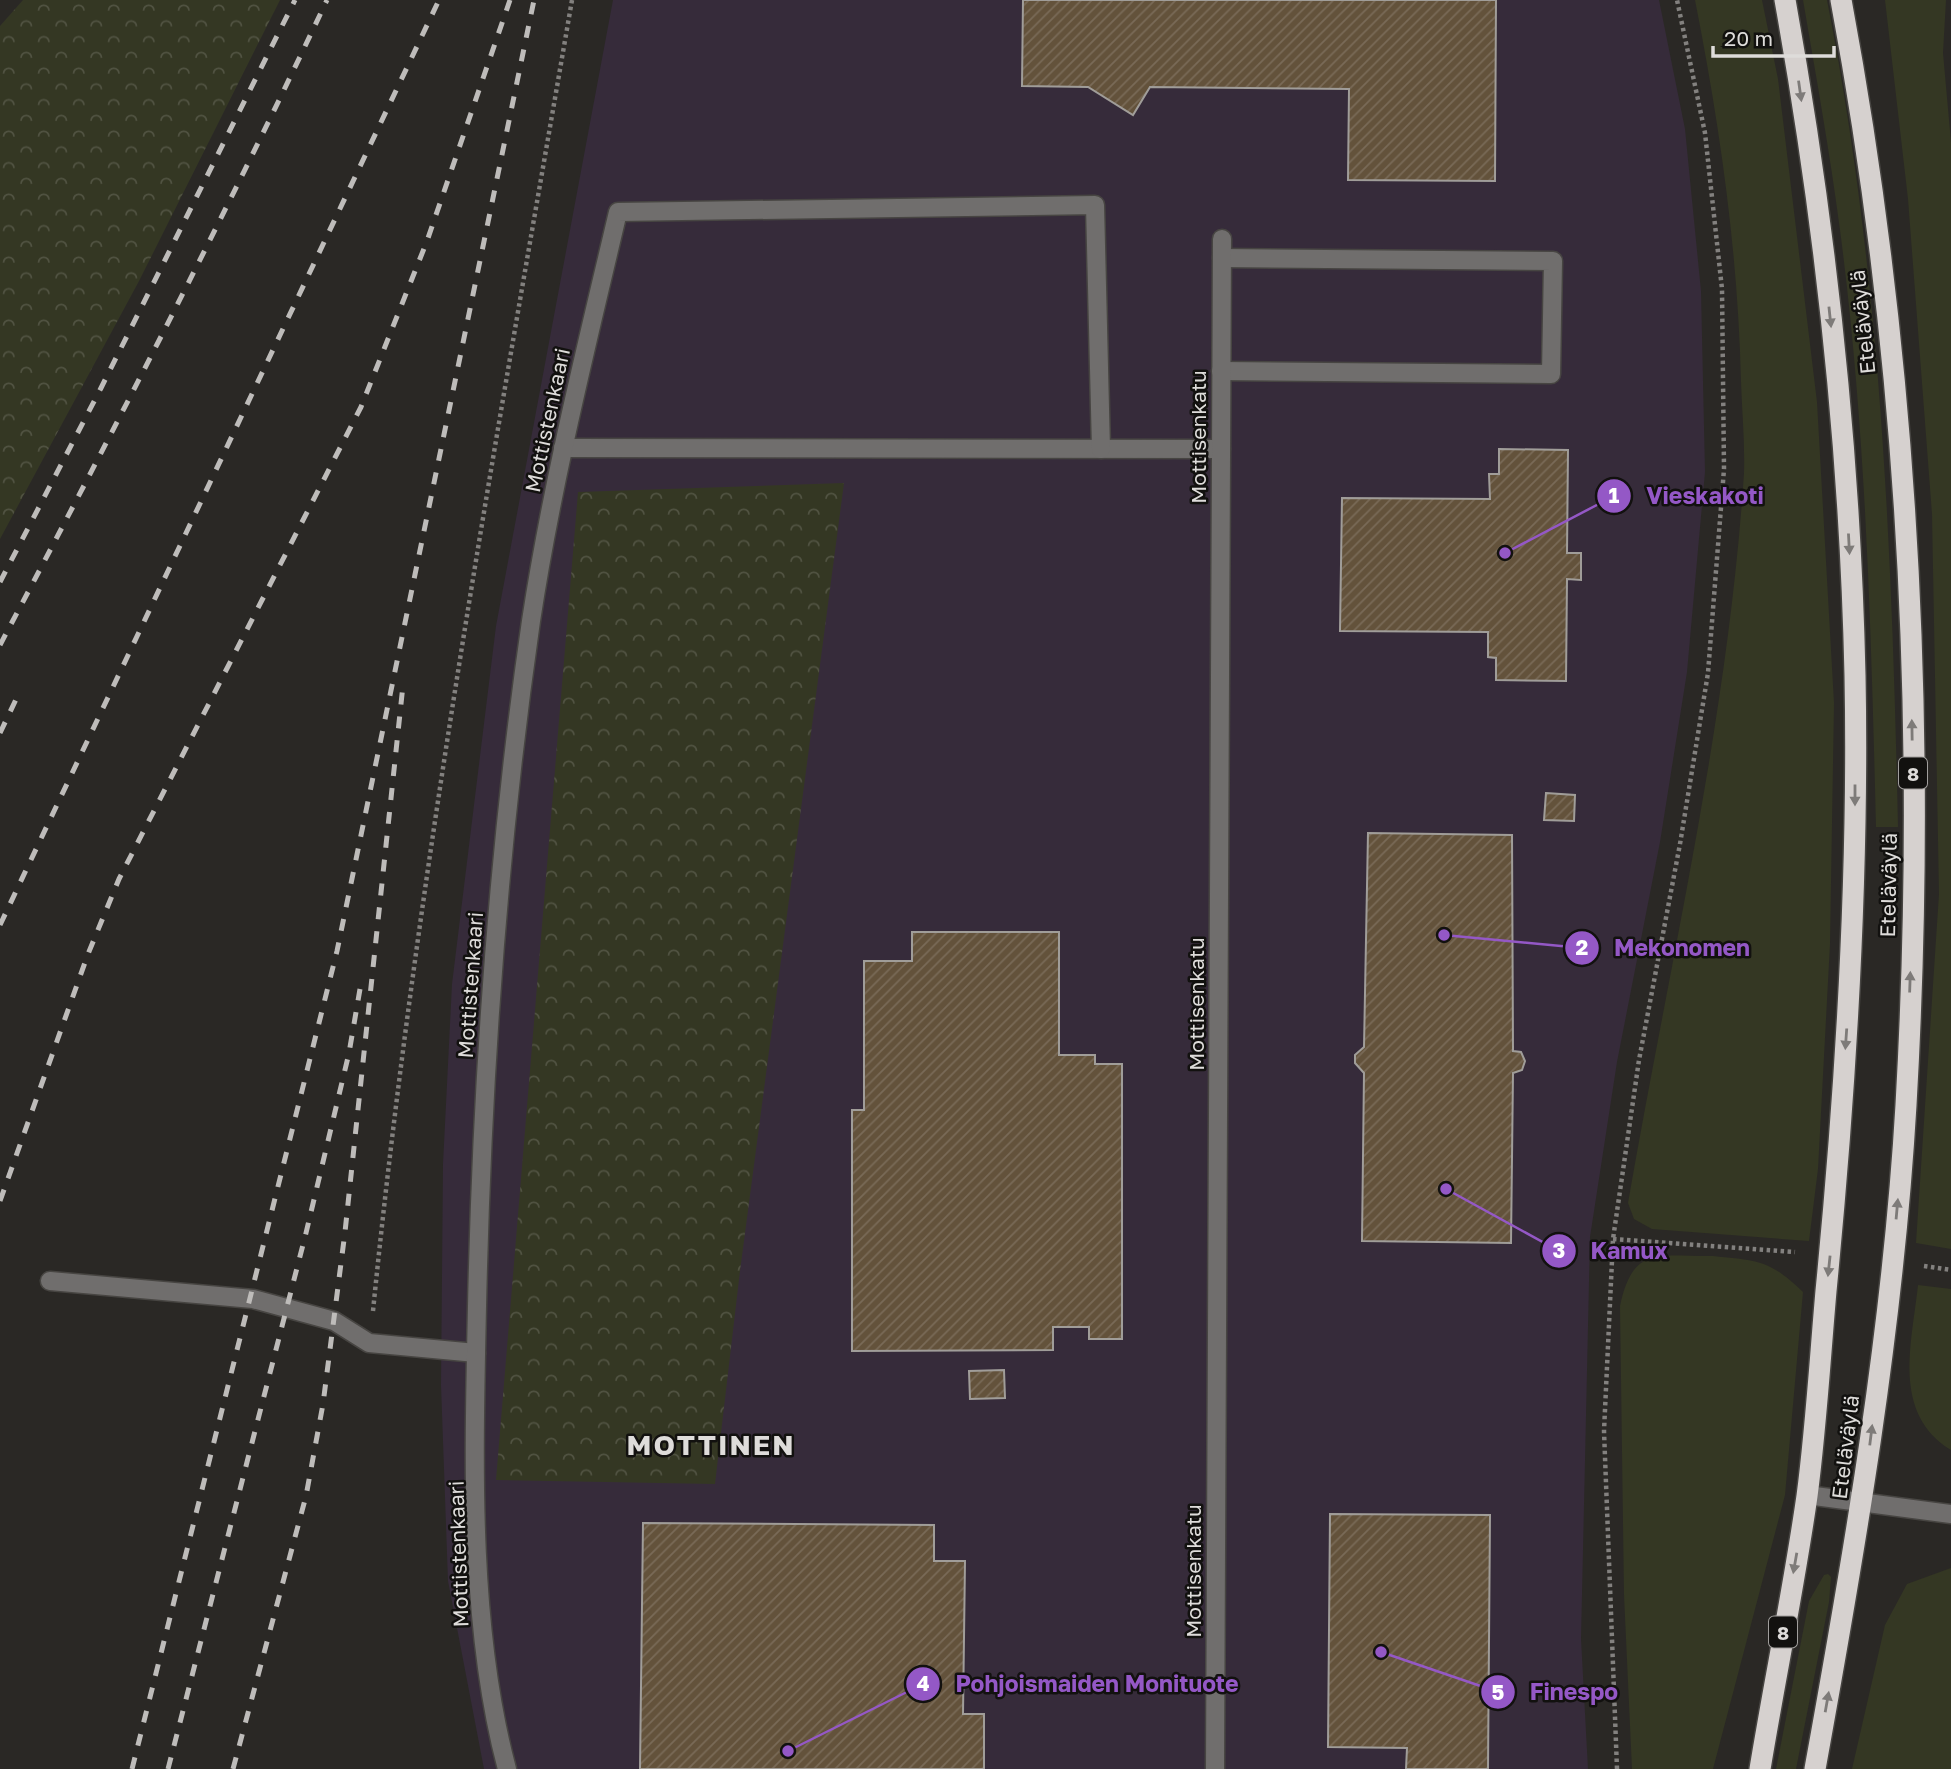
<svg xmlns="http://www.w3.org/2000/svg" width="1951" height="1769" viewBox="0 0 1951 1769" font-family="'Golos Text',sans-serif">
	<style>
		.commercial { fill: #362b3a }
		.grass { fill: #343723 }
		.forest { fill: url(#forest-crowns) }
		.building { fill: url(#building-hatch); stroke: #a09d99; stroke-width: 2 }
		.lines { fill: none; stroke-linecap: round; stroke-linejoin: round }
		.minor-casing { stroke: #474542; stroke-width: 21 }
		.highway-casing { stroke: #474542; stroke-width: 24 }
		.path { stroke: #83817f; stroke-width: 4.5; stroke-dasharray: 3.5 3.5; stroke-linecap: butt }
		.minor { stroke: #706e6d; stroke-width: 18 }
		.highway { stroke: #d6d1cf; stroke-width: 21 }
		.rail { stroke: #bebcba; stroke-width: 5; stroke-dasharray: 12 12; stroke-linecap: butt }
		.oneway { fill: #7e7b79 }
		.labels { text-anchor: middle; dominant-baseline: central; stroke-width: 5; stroke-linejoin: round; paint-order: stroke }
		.shield { fill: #12110f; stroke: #a19f9d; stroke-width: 2 }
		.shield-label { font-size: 19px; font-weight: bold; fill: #dedcda }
		.street-label { font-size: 21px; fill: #dedcda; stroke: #12110f }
		.district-label { font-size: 28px; font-weight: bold; letter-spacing: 2px; fill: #dedcda; stroke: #12110f }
		.leader { fill: none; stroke: #9458c6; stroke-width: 2.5 }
		.callout-dot { fill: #9458c6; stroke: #12110f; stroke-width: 2.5 }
		.mark-label { font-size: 21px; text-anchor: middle; font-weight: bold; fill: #fff }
		.callout-label { font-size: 23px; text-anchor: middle; font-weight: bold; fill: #9458c6; stroke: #12110f; stroke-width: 5; stroke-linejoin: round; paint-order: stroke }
	</style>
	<defs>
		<pattern id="forest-crowns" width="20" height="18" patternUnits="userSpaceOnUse" patternTransform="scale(1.75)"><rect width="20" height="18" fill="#343723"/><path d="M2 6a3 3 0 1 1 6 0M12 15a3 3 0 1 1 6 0" fill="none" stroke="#515342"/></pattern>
		<pattern id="building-hatch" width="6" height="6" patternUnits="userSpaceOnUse" patternTransform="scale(1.75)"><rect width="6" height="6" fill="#63523b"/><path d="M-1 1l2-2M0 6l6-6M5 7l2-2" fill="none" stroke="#796a57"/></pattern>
	</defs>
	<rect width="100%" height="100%" fill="#2a2825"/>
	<path class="commercial" d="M613,0h1046l26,129 16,162 4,181 -18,200 -27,170 -43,220 -27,175 -9,402 7,130h-1104l-36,-188 -7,-196 2,-221 9,-180 44,-358z"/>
	<g class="grass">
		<path d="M1695,0h67l16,79 39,323 17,301 -4,241 -12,225 -9,72 -157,-12 -18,-10 -6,-16c42,-243 100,-483 116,-730 1,-30 -2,-61 -3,-91 -3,-130 -21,-255 -46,-382z"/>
		<path d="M1803,0h24c54,273 65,549 71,827h-22c-5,-199 -10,-400 -36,-597 -10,-77 -24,-154 -37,-230z"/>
		<path d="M1885,0h61l-3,53 8,89v1107l-35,-6 23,-349 -7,-380 -24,-315z"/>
		<path d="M1713,1256c46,5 55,3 90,36l-18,203 -72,274h-81l-8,-174 -4,-289c13,-62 39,-49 93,-50z"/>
		<path d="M1918,1285l33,4v161c-60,-37 -39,-107 -33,-165z"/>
		<path d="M1951,1568v201h-99l33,-144 22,-41z"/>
		<path d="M1828,1574l3,3 -2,25 -33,167h-20l33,-168 15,-26z"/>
	</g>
	<g class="forest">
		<path d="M23,0h257l-141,281 -139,258v-513z"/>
		<path d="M844,483l-104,788 -25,213 -219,-4 82,-988z"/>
	</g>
	<g class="building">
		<path d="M1023,0h473l-1,181 -147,-1 1,-91 -199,-2 -17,28 -45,-28 -66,-1z"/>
		<path d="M1499,449l69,1 -1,103h14v27l-14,-1 -1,102 -70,-1v-22l-8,-1v-25l-148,-1 2,-133 148,1 -1,-25h10z"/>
		<path d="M1546,793l29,2 -1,26 -30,-1z"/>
		<path d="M1368,833l144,2 1,216 8,1 4,9 -3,9 -9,3 -2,170 -149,-2 2,-168 -9,-10v-8l9,-8z"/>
		<path d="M912,932h147v123h36v9h27v275h-33v-12h-36v23l-201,1v-241h12v-149h48z"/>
		<path d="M1004,1370l1,28 -35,1 -1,-28z"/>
		<path d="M1330,1514l160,1 -2,254h-82l1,-21 -79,-1z"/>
		<path d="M643,1523l291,2v36h31l-2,153h21v55h-344z"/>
	</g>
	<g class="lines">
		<g class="minor-casing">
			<g id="minor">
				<path d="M1221,371l330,3 2,-113 -331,-3"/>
				<path d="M563,448l658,1"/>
				<path d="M50,1281l203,18 81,22 35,22 107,10"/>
				<path d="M1807,1495l144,19"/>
				<path d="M507,1769c-39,-145 -33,-314 -30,-463 5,-229 21,-458 54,-685 21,-138 55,-273 87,-409l477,-7 6,244"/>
				<path d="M1215,1769l7,-1530"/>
			</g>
		</g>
		<g class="highway-casing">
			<g id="highway">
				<path d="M1760,1769c15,-91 34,-182 47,-273 9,-68 13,-137 19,-205 20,-204 33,-410 29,-616 -5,-225 -30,-453 -70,-675"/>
				<path d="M1815,1769c40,-220 78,-441 91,-664 21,-368 3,-742 -65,-1105"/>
			</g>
		</g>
		<g class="path">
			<path d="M1613,1239l182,13"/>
			<path d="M1924,1266l27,4"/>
			<path d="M373,1311c44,-440 124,-876 199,-1311"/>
			<path d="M1617,1769l-13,-338 9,-192 26,-179 41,-216 28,-171 16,-204 -2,-180 -17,-156 -28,-133"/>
		</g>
		<use href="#minor" class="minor"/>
		<use href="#highway" class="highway"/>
		<g class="rail">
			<path d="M0,582l101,-194 194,-388"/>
			<path d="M0,645c113,-213 224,-427 327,-645"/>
			<path d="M0,733l20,-42"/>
			<path d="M0,925l439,-925"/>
			<path d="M0,1201l88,-247 31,-75 242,-472 66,-166 83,-241"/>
			<path d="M132,1769l205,-818 197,-951"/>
			<path d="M168,1769l138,-536 43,-180 11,-64"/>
			<path d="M233,1769l73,-273 17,-92 22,-172 58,-547"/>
		</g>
	</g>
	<defs><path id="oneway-solid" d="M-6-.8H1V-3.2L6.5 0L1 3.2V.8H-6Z" transform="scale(1.75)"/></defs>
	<g class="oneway">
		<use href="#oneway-solid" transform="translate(1800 91) rotate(82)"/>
		<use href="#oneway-solid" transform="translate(1830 317) rotate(84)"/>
		<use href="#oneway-solid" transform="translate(1849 544) rotate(87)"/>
		<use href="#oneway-solid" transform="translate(1912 730) rotate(-91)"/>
		<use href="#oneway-solid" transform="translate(1855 795) rotate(90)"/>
		<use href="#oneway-solid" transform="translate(1910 982) rotate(-88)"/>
		<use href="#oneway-solid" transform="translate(1846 1039) rotate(94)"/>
		<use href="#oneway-solid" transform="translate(1897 1209) rotate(-85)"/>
		<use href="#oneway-solid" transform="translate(1829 1266) rotate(96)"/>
		<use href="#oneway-solid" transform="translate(1871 1435) rotate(-83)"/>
		<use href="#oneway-solid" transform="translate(1795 1563) rotate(100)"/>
		<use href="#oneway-solid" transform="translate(1827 1702) rotate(-80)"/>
	</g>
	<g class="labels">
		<g class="shield">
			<rect x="1899" y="757.5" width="28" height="31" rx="5"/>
			<rect x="1769" y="1616.5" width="28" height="31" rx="5"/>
		</g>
		<g class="shield-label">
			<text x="1913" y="773">8</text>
			<text x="1783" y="1632">8</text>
		</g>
		<g class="street-label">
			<text transform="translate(1862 322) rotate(-96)">Eteläväylä</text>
			<text transform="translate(547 420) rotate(-78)">Mottistenkaari</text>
			<text transform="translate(1198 437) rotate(-90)">Mottisenkatu</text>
			<text transform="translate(1888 885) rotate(-89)">Eteläväylä</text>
			<text transform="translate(470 985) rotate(-86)">Mottistenkaari</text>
			<text transform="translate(1196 1004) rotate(-90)">Mottisenkatu</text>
			<text transform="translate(1845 1447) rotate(-83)">Eteläväylä</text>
			<text transform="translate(458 1554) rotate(-92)">Mottistenkaari</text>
			<text transform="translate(1193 1571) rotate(-90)">Mottisenkatu</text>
		</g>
		<g class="district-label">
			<text x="711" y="1444">MOTTINEN</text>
		</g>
	</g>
	<path class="leader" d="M1505 553L1614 496M1444 935L1582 948M1446 1189L1559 1251M788 1751L923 1684M1381 1652L1498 1692"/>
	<g class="callout-dot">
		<circle cx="1505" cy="553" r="7"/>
		<circle cx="1444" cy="935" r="7"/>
		<circle cx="1446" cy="1189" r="7"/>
		<circle cx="788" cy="1751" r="7"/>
		<circle cx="1381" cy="1652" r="7"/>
		<circle cx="1614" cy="496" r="18"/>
		<circle cx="1582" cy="948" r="18"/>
		<circle cx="1559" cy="1251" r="18"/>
		<circle cx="923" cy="1684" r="18"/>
		<circle cx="1498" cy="1692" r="18"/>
	</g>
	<g class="mark-label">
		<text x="1614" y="503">1</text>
		<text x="1582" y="955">2</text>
		<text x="1559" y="1258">3</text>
		<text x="923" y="1691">4</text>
		<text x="1498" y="1700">5</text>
	</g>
	<g class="callout-label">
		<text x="1705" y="504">Vieskakoti</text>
		<text x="1682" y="956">Mekonomen</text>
		<text x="1629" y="1259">Kamux</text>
		<text x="1097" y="1692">Pohjoismaiden Monituote</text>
		<text x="1574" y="1700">Finespo</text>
	</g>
	<path d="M1713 46v10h121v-10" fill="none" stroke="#dedcda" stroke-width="3.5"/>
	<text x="1724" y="46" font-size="21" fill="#dedcda" stroke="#12110f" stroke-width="5" paint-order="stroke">20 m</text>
</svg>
